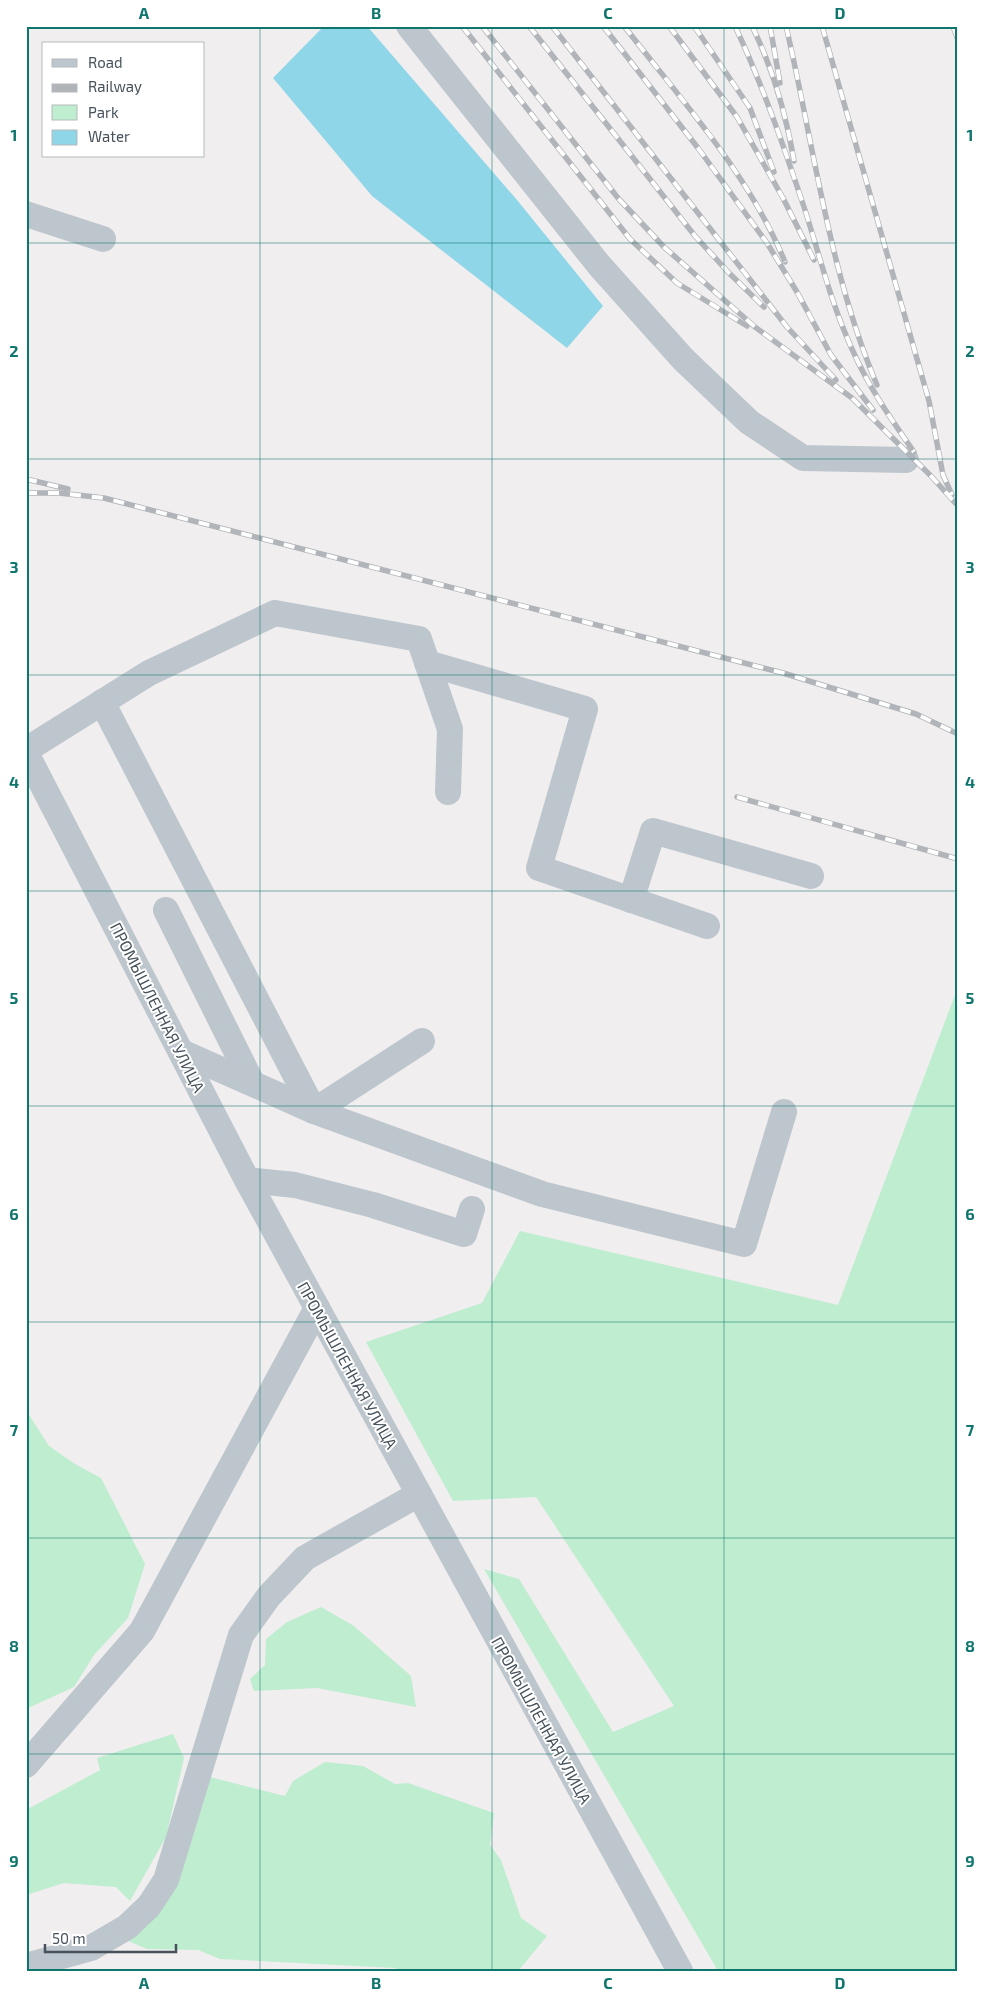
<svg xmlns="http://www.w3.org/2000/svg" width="984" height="1997" viewBox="0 0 984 1997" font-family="'Exo 2',sans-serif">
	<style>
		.green { fill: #bfedd0 }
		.water { fill: #8ed6e8 }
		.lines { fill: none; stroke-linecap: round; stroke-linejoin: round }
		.minor { stroke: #bdc6cd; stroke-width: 26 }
		.rail-casing { stroke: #b1b4b9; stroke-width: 5.5 }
		.rail { stroke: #fff; stroke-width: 4; stroke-dasharray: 11; stroke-linecap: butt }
		.grid { fill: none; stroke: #0f766e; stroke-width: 1; stroke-opacity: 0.55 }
		.labels { text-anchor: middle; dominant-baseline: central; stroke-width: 4; stroke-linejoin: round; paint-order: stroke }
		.street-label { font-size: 16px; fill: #47525b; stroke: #fff }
		.neatline { fill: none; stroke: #0f766e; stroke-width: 2 }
		.grid-label { font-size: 16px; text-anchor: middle; font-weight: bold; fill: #0f766e }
	</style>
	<rect width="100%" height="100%" fill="#f1eeef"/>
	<g class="green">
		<path d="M958,987v984h-240l-234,-402 35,10 94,153 61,-26 -138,-209 -83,4 -87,-159 116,-39 38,-72 318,74z"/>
		<path d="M26,1410l23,36 26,18 26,14 44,86 -17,54 -34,37 -20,32 -48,22z"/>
		<path d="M321,1607l33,19 57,50 5,31 -99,-19 -63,3 -4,-12 15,-14 1,-26 21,-17z"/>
		<path d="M173,1734l11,24 -18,79 -36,64 -14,-14 -52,-4 -38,12v-85l74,-40 -3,-12z"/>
		<path d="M325,1762l38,4 32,18 13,-1 86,30 -4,32 11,15 20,58 26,18 -28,34 -118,1 -6,-3 -175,-9 -22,-9 -51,-1 -19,-8 78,-165 79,20 8,-15z"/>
	</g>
	<path class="water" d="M324,26h43l150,174 86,106 -36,42 -195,-152 -99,-118z"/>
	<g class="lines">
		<g class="minor">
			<path d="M409,26l190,239 84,94 66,63 54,36 103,2"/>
			<path d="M26,214l77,25"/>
			<path d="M427,663l158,46 -46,159 168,58"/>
			<path d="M102,702l212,409 108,-70"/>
			<path d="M26,750l123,-77 126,-60 144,26 31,90 -2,63"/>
			<path d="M26,753l221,427 433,791"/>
			<path d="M631,900l22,-69 158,45"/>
			<path d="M166,910l86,173"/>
			<path d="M181,1052l133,59 228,83 202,50 40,-132"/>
			<path d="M247,1180l48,5 78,20 91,29 8,-25"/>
			<path d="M26,1765l116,-134 175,-323"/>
			<path d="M26,1966l65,-18 36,-21 22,-21 17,-26 75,-245 28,-39 36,-38 114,-64"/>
		</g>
		<g class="rail-casing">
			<g id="rail">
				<path d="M462,26l168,213 47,44 70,43"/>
				<path d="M482,26l136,172 46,49 91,80 97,71 79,78 27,30"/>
				<path d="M529,26l166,210 34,37 35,34"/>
				<path d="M552,26l235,301 49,53"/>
				<path d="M603,26l95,122 69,95 30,49 34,63 42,55"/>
				<path d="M624,26c58,75 125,148 161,236"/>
				<path d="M669,26l68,91 46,81 31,62"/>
				<path d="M694,26l56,82 24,64"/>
				<path d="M735,26c28,60 49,121 70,184 15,47 26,93 47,139 16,37 39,70 62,103"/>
				<path d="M752,26c21,43 34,88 42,135"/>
				<path d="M770,26l10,57"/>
				<path d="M786,26c28,120 43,246 91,359"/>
				<path d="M822,26l107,375 14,74 9,20"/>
				<path d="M953,26l5,14"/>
				<path d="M26,479l42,10"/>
				<path d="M26,493h33l45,5 679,175 133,41 42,20"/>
				<path d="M737,797l221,62"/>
			</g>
		</g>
		<use href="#rail" class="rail"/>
	</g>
	<path class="grid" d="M260,26v1945M492,26v1945M724,26v1945M26,243h932M26,459h932M26,675h932M26,891h932M26,1106h932M26,1322h932M26,1538h932M26,1754h932"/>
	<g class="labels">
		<g class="street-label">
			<text transform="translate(158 1007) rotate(63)">ПРОМЫШЛЕННАЯ УЛИЦА</text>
			<text transform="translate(348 1365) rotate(61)">ПРОМЫШЛЕННАЯ УЛИЦА</text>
			<text transform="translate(542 1720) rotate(61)">ПРОМЫШЛЕННАЯ УЛИЦА</text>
		</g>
	</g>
	<rect width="984" height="1997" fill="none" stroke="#ffffff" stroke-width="55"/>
	<rect x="42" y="42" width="162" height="115" fill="#ffffff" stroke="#b5babd"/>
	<rect x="52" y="59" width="25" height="8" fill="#bdc6cd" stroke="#b5babd"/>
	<text x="88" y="68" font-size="15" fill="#47525b">Road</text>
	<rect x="52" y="84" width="25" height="8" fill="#b1b4b9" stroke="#b5babd"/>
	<text x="88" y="92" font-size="15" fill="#47525b">Railway</text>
	<rect x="52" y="105" width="25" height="15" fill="#bfedd0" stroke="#b5babd"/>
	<text x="88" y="118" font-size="15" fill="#47525b">Park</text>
	<rect x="52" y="130" width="25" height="15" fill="#8ed6e8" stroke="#b5babd"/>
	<text x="88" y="142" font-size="15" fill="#47525b">Water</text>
	<path d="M45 1944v8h131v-8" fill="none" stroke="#47525b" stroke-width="2.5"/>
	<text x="52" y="1944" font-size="15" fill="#47525b" stroke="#ffffff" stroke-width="4" paint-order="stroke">50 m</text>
	<rect x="28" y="28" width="928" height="1942" class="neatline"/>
	<g class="grid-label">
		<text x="144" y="19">A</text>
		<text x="376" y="19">B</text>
		<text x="608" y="19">C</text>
		<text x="840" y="19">D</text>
		<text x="14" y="141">1</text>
		<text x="970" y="141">1</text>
		<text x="14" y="357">2</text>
		<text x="970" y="357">2</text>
		<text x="14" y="573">3</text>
		<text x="970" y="573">3</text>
		<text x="14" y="788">4</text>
		<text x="970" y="788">4</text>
		<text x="14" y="1004">5</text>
		<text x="970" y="1004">5</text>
		<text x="14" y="1220">6</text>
		<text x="970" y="1220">6</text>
		<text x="14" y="1436">7</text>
		<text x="970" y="1436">7</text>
		<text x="14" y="1652">8</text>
		<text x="970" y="1652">8</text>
		<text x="14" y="1867">9</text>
		<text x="970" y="1867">9</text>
		<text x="144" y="1989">A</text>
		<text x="376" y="1989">B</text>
		<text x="608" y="1989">C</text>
		<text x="840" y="1989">D</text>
	</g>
</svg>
